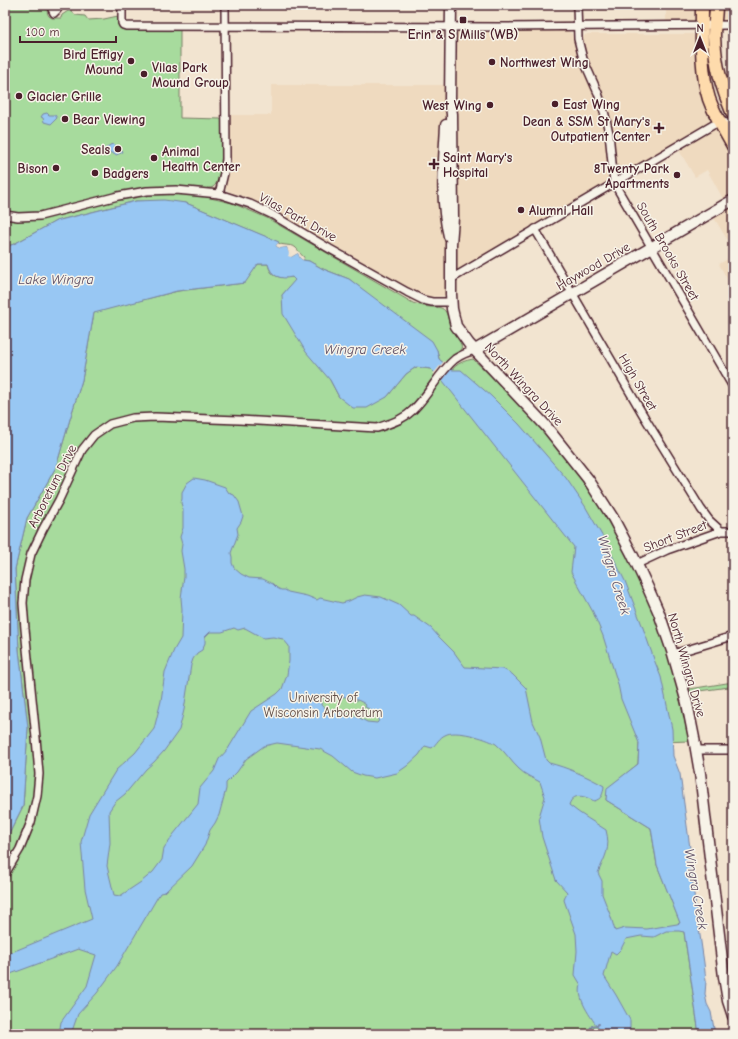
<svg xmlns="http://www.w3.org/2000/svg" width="738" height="1039" viewBox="0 0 738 1039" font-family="'Comic Neue',sans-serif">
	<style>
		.built { fill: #efdabf }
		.green { fill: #a7db9d; stroke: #787d64 }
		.water { fill: #98c7f3; stroke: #7984a3; fill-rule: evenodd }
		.pier { fill: #f2e4d0 }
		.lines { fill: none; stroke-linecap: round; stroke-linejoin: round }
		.stream { stroke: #7984a3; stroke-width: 2 }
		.street-casing { stroke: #4a1f2b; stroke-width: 10 }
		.secondary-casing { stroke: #4a1f2b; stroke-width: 13 }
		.primary-casing { stroke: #4a1f2b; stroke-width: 15 }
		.street { stroke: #f7f3e8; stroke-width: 7 }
		.secondary { stroke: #f7f3e8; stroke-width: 10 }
		.primary { stroke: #fedbac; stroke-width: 12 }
		.poi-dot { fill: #4a1f2b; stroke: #f7f3e8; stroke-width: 1.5 }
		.labels { text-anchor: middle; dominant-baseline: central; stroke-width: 3; stroke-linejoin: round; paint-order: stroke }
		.poi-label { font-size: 13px; font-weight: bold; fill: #4a1f2b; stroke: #f7f3e8; text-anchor: start }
		.street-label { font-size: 13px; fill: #4a1f2b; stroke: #f7f3e8 }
		.park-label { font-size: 13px; fill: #614e48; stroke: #f7f3e8 }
		.water-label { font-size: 14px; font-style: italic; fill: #615167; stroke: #f7f3e8 }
	</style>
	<rect width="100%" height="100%" fill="#f2e4d0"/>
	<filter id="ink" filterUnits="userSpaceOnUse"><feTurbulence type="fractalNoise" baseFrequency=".025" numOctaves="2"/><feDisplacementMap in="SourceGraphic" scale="8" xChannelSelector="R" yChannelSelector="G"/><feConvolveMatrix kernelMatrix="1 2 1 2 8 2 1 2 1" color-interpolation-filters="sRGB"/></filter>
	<g filter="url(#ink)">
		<g class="built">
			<path d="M666,5h36l-1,20h-35z"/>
			<path d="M716,5h17v20h-18z"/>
			<path d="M539,30l29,1 4,3 2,9 9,-1v-4l2,-3 3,-1h105l3,6 1,21 14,55v3l-4,5 -4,2 -78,47 -15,3 -1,7 -35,21 -18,9 -30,16 -17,11 -6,5 -36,22 -21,10v14l-1,4 -2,1 -15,1 -11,-4 -153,-88 -16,-7 -20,-7 -1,-2 -2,-3 4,-18v-53h42v-30h185l1,-47v-4l2,-2 4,-2z"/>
			<path d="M720,123l13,23v103l-22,-36 15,-9 -19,-34 -12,7 -18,-30z"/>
			<path d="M733,256v34l-14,-26z"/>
		</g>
		<g class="green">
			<path d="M5,5h46c-4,3 -5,7 -2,11l3,2h9l1,-3 6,-4h4l3,4 10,1 3,4 16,-1 14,-3c-1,6 -1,12 6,13l56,1v88l42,1c0,13 2,62 -9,68 -1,1 -4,1 -6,1l-1,9 26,6 35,15 146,85c7,2 12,4 19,4 3,1 6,0 9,1 7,2 7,13 10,19 2,6 13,16 10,22 -2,4 -13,10 -17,15l-5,-5 -2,-9 -88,-71 -26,-10 -14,-8 -6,-1 1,-3c-4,-2 -5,-7 -9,-10 -6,-3 -12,-1 -17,-4v-1l-92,-39 -50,-2 -80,20 -42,23 -9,3z"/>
			<path d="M258,264h10c3,14 12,14 24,13l4,3 -14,15 48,85 9,17h48l19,-23 10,-7 15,2 12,12c10,-13 13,-19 30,-22 32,30 63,61 90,96 47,61 84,131 107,206 8,26 13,53 19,80l-50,2 -1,21 -30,24 -2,12 45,28 6,37 27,67 15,102h-694v-192l18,-36 5,-78 -9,-78 -4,-81 12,-51 29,-51 14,-48 12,-39 12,-68 84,-21 66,-8z"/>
			<path d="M733,682v16l-4,-11 -45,6 -1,-3z"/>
		</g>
		<g class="water">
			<path d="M47,113l2,2h6l2,3 -6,6 -7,-2 -1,-4 -2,-1 2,-3z"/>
			<path d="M113,144l2,2h3l1,2 -2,1h-1l1,2 3,-2 2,1 1,2 -7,3 -7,-3h-3v-4l4,-3z"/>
			<path d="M164,200l22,3 93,39 -3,4 4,2 7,-1 4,10 7,-4 2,5 3,2 6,1 14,8 26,10 83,62 5,9 2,9 13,11h9l30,26 28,28 47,54 19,28 19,33 21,42 17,44 13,37 6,15 11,52 1,27 7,18 12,89 1,24 11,76 2,18 -1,13 2,10 4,8 4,22h-16l-15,-102 -5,-1h-13l-12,6 -13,-1 -15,3 -5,10 -5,5 -5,-3 -7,25 12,19 14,25v14h-28c-8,-14 -26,-33 -21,-49l-6,-10 2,-24 -1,-17 -12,-34 3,-8 -11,-12 -14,-43 -3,-20 6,-20 -5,-15c-7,-4 -15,-7 -21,-13 -8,-7 -14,-18 -23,-25 -10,-6 -41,-15 -51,-9 -5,2 -9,9 -13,13l-7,-2 -6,9 -12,11 -10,7 -22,5 -12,-2 -11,-4 -19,-16 -13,-7 -43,-6 -13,3 -18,13 -9,13 -11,11v6l-7,26 -4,8 -5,7 -5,15 -13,21 -27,26 -5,1 -43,73 -20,27 -19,21 -7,20h-12l2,-12 26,-36 9,-31 -18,-6 -73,27v-21l87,-36 -7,-30 -4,-47 8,-28 27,-44 19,-17 19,-24 7,-28 4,-29 9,-22 7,-12 1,-29 -1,-11 3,-21v-8l-3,-18 1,-7 -2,-7 3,-9v-19l-2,-6 1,-4v-7l5,-9 7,-5 11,2 20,7 4,6 5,2 5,7 4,14 -2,6 -4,6 1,6 -7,19 1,4v6l2,5 7,6 8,4 14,1 10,5 4,4 4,2h4l3,2 19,4 10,4 3,-2 22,5 7,-2 8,-4 8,-2 16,2 18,8 12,11h3l17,12 7,8 16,16 5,7 6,8 38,2 9,5 14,14 7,34 7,15 6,23 3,3c17,4 40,14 55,23 -1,8 -2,13 -10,15 -9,-5 -21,-9 -25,4 12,10 25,17 37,25 5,19 -1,26 -8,43l4,8v13l9,23 4,14 10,-3 22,1 30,-5 3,-1 -23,-58 -6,-37 -45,-28 1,-12 31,-24 1,-21 -18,-44 -3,-15 -15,-48 -10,-24 -22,-40 3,-25 -131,-166 -12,-12 -15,-2 -10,7 -19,23 -20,11h-14l-14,-11 -9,-17 -24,-28 -23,-38 -1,-19 13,-15 -3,-3c-12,3 -21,-1 -24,-13h-10l-13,19 -68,8 -83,22 -12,67 -12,39 -14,48 -29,51 -12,51 4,81 9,78 -5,78 -18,36v-595l9,-3 42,-23 80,-20zM234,628l4,2 7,-2 18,10 10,-1 10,2 6,7v15l-2,14 -5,14 -5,5 -26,17 -23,38 -9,10 -5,12 -14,17 -2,16 -25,31 -9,13 -2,12 -9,12 -12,10 -21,14 -6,-1 -7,-29 3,-23 -1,-32 6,-9 10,-8 21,-25 8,-7 10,-11 15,-21 5,-20 7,-45 2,-6 4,-6 5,-3 3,-7v-6l5,-5h12zM331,695c9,1 28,3 35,10l-1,2c6,2 9,6 15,9l-2,6 -1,1 -10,-1 -11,-6h-4l-17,-7 -6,1 -8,-5c0,-8 3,-8 10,-10z"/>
		</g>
		<g class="pier">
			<path d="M278,243l2,3h8l3,9 6,-4h2l2,5 3,2 -1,2 -3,-2 -2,-5 -7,4 -3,-1 1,-2 -2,-7 -7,1 -4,-2z"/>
			<path d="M444,361l8,7 -11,14 -8,-8z"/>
		</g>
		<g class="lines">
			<path class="stream" d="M587,1034l5,-8 5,-1 2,-1"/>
			<g class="street-casing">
				<g id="street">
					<path d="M50,5l4,8 3,-3 3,-5"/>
					<path d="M122,5v18l1,2 3,1 378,1 229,-2"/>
					<path d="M577,5l1,34 5,20 15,34 7,22 4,18 5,50 119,204"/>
					<path d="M219,194l6,-25 1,-10 -1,-154"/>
					<path d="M5,215l13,2 22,-1 78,-20 29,-5 29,-1 43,4 31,10 21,10 59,35 77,43 16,8 9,2h19"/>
					<path d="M535,229l110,189 56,91 8,11 12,11h12"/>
					<path d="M451,279l262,-154 8,-3 12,2"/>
					<path d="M637,564l30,-14 54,-19"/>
					<path d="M673,654l60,-18"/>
					<path d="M696,750h37"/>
					<path d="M5,874l15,-25 11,-27 6,-26 2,-22 -3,-36 -11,-109 -2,-26 2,-23 6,-26 12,-25 16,-29 23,-50 12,-15 16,-11 23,-6 22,-1 84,3 138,8c14,-5 26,-8 36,-18 16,-15 25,-37 42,-51 6,-4 13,-7 20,-9"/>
				</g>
			</g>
			<g class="secondary-casing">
				<g id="secondary">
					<path d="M451,5l-1,96 2,13 1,104 -2,26v50l1,15 4,17 13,18 76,81 43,54 25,39 19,36 16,34 11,25 14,41 14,49 7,35 6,35 24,204 4,24 5,15"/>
					<path d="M446,125c-2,37 -6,75 3,111"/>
					<path d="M475,350l258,-150"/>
				</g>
			</g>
			<g class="primary-casing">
				<g id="primary">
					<path d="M702,5c0,30 -2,65 7,94 6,17 16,32 24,47"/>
					<path d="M716,5c0,10 -2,21 -2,31 1,29 8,52 19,78"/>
				</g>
			</g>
			<use href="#street" class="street"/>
			<use href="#secondary" class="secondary"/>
			<use href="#primary" class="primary"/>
		</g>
	</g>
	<g class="poi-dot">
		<rect x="459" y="16" width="8" height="8" rx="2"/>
		<circle cx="131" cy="61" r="4"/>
		<circle cx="492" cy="62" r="4"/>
		<circle cx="144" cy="74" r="4"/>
		<circle cx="19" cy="96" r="4"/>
		<circle cx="555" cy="104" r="4"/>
		<circle cx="490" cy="105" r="4"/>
		<circle cx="65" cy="119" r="4"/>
		<path d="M657 122h4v4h4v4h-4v4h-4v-4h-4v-4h4z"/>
		<circle cx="118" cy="149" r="4"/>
		<circle cx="154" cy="158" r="4"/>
		<path d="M432 158h4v4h4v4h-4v4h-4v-4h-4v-4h4z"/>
		<circle cx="56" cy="168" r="4"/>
		<circle cx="95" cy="173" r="4"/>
		<circle cx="677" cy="175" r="4"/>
		<circle cx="521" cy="210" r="4"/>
	</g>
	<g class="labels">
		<g class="poi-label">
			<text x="463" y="34" text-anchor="middle">Erin &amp; S Mills (WB)</text>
			<text x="123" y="54" text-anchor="end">Bird Effigy<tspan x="123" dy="15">Mound</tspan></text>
			<text x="500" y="62">Northwest Wing</text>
			<text x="152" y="67">Vilas Park<tspan x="152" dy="15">Mound Group</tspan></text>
			<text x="27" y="96">Glacier Grille</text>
			<text x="563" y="104">East Wing</text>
			<text x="482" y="105" text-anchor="end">West Wing</text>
			<text x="73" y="119">Bear Viewing</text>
			<text x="650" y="121" text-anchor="end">Dean &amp; SSM St Mary's<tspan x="650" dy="15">Outpatient Center</tspan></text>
			<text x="110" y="149" text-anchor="end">Seals</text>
			<text x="162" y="151">Animal<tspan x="162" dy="15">Health Center</tspan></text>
			<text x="443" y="157">Saint Mary's<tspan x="443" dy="15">Hospital</tspan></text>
			<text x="48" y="168" text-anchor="end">Bison</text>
			<text x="669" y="168" text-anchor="end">8Twenty Park<tspan x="669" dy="15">Apartments</tspan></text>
			<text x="103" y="173">Badgers</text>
			<text x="529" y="210">Alumni Hall</text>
		</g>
		<g class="street-label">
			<text transform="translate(298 217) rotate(29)">Vilas Park Drive</text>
			<text transform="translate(668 251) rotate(60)">South Brooks Street</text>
			<text transform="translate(593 266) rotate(-30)">Haywood Drive</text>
			<text transform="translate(638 382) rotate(60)">High Street</text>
			<text transform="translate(524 384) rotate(47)">North Wingra Drive</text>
			<text transform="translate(52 486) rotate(-63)">Arboretum Drive</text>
			<text transform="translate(675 536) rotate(-21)">Short Street</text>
			<text transform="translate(687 665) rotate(74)">North Wingra Drive</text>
		</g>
		<g class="park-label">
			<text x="323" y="697">University of<tspan x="323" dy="15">Wisconsin Arboretum</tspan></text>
		</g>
		<g class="water-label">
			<text x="56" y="279">Lake Wingra</text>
			<text x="365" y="349">Wingra Creek</text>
			<text transform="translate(614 575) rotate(73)">Wingra Creek</text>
			<text transform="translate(696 889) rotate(80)">Wingra Creek</text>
		</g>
	</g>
	<rect width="738" height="1039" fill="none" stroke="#f7f3e8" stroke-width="20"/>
	<rect x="10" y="10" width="718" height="1019" fill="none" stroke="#4a1f2b" stroke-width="1.5" filter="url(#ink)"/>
	<g transform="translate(700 38)" stroke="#f7f3e8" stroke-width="3" paint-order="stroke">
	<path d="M0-3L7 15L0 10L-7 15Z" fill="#4a1f2b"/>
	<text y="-6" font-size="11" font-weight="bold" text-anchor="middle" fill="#4a1f2b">N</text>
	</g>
	<path d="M20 36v6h96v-6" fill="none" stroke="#4a1f2b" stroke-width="2"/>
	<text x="26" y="36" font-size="12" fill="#4a1f2b" stroke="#f7f3e8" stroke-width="3" paint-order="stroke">100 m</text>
</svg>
